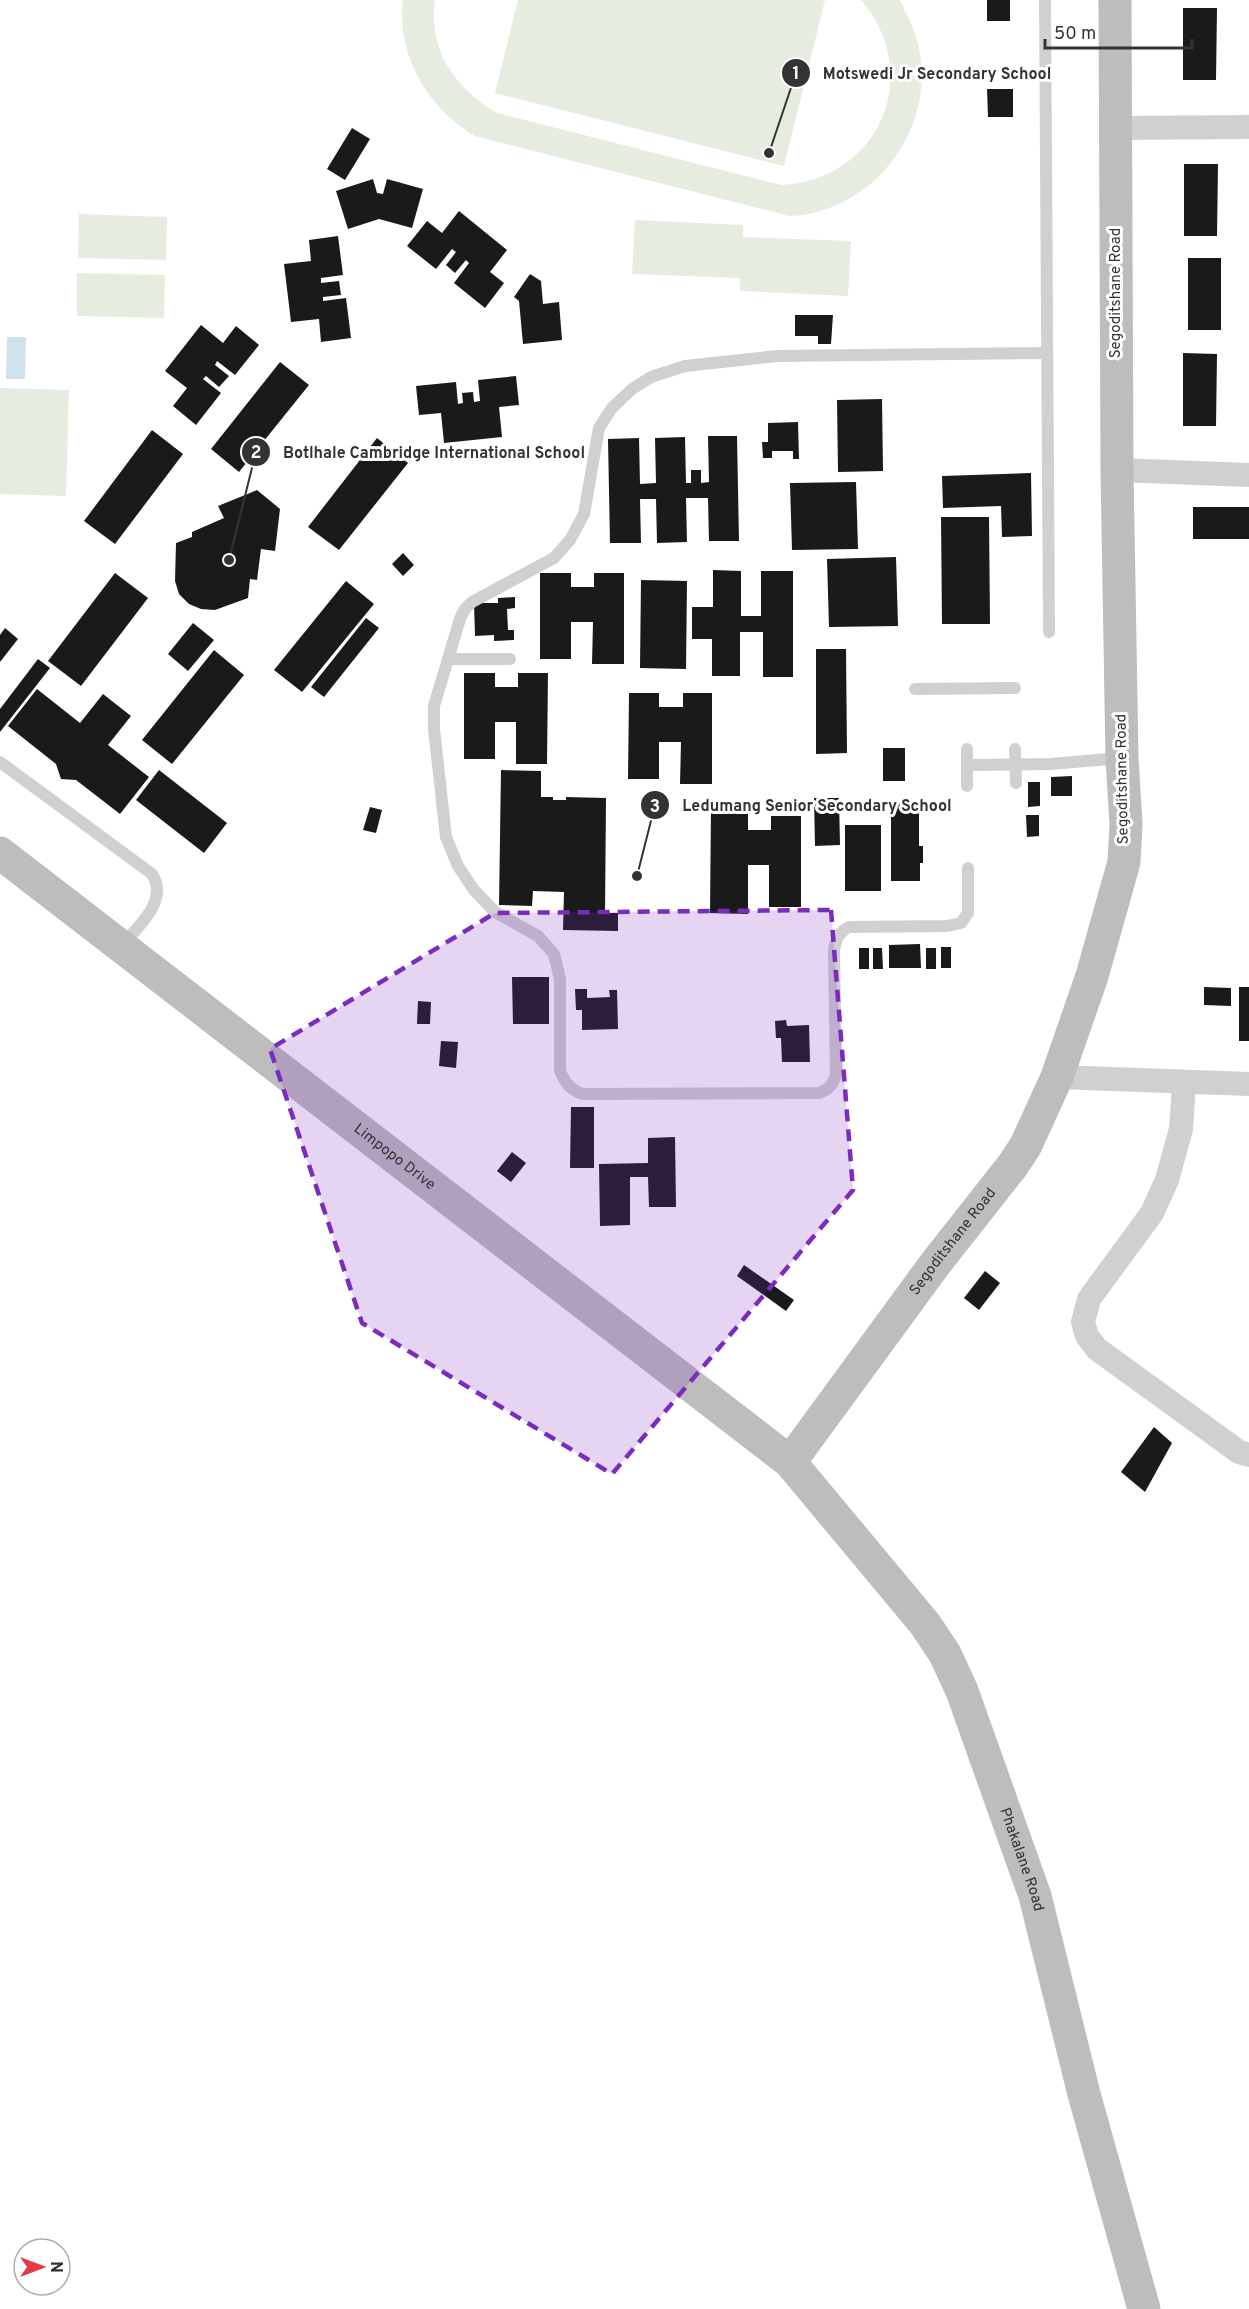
<svg xmlns="http://www.w3.org/2000/svg" width="1249" height="2309" viewBox="0 0 1249 2309" font-family="Overpass,sans-serif">
	<style>
		.green { fill: #e6ecdf }
		.water { fill: #cfe2ee }
		.building { fill: #1a1a1a }
		.lines { fill: none; stroke-linecap: round; stroke-linejoin: round }
		.lane { stroke: #d0d0d0; stroke-width: 12 }
		.street { stroke: #d0d0d0; stroke-width: 24 }
		.secondary { stroke: #bdbdbd; stroke-width: 33 }
		.marked { fill: #7b2cbf; fill-opacity: 0.2; stroke: #7b2cbf; stroke-width: 4.5; stroke-dasharray: 12 8; stroke-linejoin: round }
		.labels { text-anchor: middle; dominant-baseline: central; stroke-width: 6; stroke-linejoin: round; paint-order: stroke }
		.street-label { font-size: 15px; fill: #333; stroke: #fff }
		.leader { fill: none; stroke: #333; stroke-width: 2 }
		.callout-dot { fill: #333; stroke: #fff; stroke-width: 2 }
		.mark-label { font-size: 18px; text-anchor: middle; font-weight: bold; fill: #fff }
		.callout-label { font-size: 16px; text-anchor: middle; font-weight: bold; fill: #333; stroke: #fff; stroke-width: 6; stroke-linejoin: round; paint-order: stroke }
	</style>
	<rect width="100%" height="100%" fill="#fff"/>
	<g class="green">
		<path d="M403,0h32c-7,51 20,88 62,113l284,72c98,-4 144,-111 80,-185h39l1,2c8,17 16,33 19,52 13,80 -49,158 -130,162l-315,-80c-47,-28 -79,-81 -72,-136z"/>
		<path d="M518,0h307l-41,166 -289,-73z"/>
		<path d="M79,214l88,3 -1,43 -88,-2z"/>
		<path d="M635,220l108,5v12l108,4 -3,55 -108,-5v-13l-108,-4z"/>
		<path d="M77,273l88,2 -1,43 -87,-2z"/>
		<path d="M0,388l69,2 -3,106 -66,-2z"/>
	</g>
	<path class="water" d="M7,337h19l-1,42h-19z"/>
	<g class="building">
		<rect x="987" y="0" width="23" height="21"/>
		<path d="M1183,8h34l-1,72h-33z"/>
		<path d="M987,89h26v28h-25z"/>
		<path d="M352,128l18,11 -25,41 -18,-11z"/>
		<path d="M1184,164h34l-1,72h-33z"/>
		<path d="M373,179l4,14 6,1 4,-15 36,10 -11,39 -33,-9 -31,10 -12,-38z"/>
		<path d="M459,211l48,39 -17,22 14,11 -19,25 -31,-25 15,-20 -3,-3 -11,13 -9,-8 10,-13 -4,-3 -16,20 -29,-23 20,-25 15,12z"/>
		<path d="M338,236l5,39 -22,3v5l18,-2 2,14 -18,2v4l23,-3 5,40 -30,4 -2,-23 -28,3 -7,-58 27,-3 -2,-21z"/>
		<rect x="1188" y="258" width="33" height="72"/>
		<path d="M530,274l11,7 2,23 16,-2 3,38 -39,4 -4,-43 -5,-4z"/>
		<path d="M795,315h38l-2,29h-13v-8h-23z"/>
		<path d="M201,325l22,18 13,-17 23,19 -24,30 -18,-14 -2,4 14,11 -10,11 -13,-11 -3,3 18,14 -25,32 -23,-19 14,-18 -22,-17z"/>
		<path d="M1183,353l34,1 -1,72h-33z"/>
		<path d="M280,362l29,23 -70,87 -28,-23z"/>
		<path d="M516,376l3,29 -20,2 3,30 -58,6 -3,-30 -22,2 -3,-29 40,-4 2,22 5,-1 -1,-10 11,-1 1,10 6,-1 -2,-21z"/>
		<path d="M882,399l1,72 -45,1 -1,-72z"/>
		<path d="M798,422l1,37h-6v-8h-21v7h-9l-1,-16h6v-19z"/>
		<path d="M152,430l31,24 -68,90 -31,-23z"/>
		<path d="M708,436h29l2,105h-30l-1,-43h-22l1,44 -30,1 -1,-44h-16l1,44h-31l-2,-104 31,-1 1,46 16,-1 -1,-45 30,-1 1,46h5v-13h10v13l8,-1z"/>
		<path d="M377,438l31,25 -69,87 -31,-23z"/>
		<path d="M1031,473l1,63 -30,1 -1,-31 -58,2 -1,-32z"/>
		<path d="M856,482l2,67 -66,1 -2,-67z"/>
		<path d="M257,490l23,19 -5,42 -14,-2 -4,31 -7,-1 -2,19 -33,12 -14,-1 -12,-5 -10,-10 -4,-13 1,-38 16,-6v-5l32,-14 -6,-12z"/>
		<rect x="1193" y="507" width="56" height="32"/>
		<path d="M941,517h48l1,107h-48z"/>
		<path d="M403,553l11,12 -11,11 -11,-12z"/>
		<path d="M896,557l2,69 -69,1 -2,-68z"/>
		<path d="M713,570l28,1v45h20v-45h32v106h-30v-45h-23v44h-28v-37h-20v-32h21z"/>
		<path d="M115,573l33,25 -67,88 -33,-25z"/>
		<path d="M540,573h31v14h23v-14h30v91h-32l1,-42h-22v37h-31z"/>
		<path d="M641,580l46,1 -1,88 -46,-1z"/>
		<path d="M346,581l28,23 -72,88 -28,-22z"/>
		<path d="M515,597v11l-8,1 1,21h6v10l-20,1v-6l-19,1 -1,-33h24v-5z"/>
		<path d="M366,618l13,10 -55,69 -13,-10z"/>
		<path d="M193,623l21,17 -26,31 -20,-17z"/>
		<path d="M5,628l13,11 -18,23v-27z"/>
		<path d="M816,649h30l1,104 -31,1z"/>
		<path d="M214,650l30,25 -72,89 -30,-24z"/>
		<path d="M38,659l12,9 -50,64v-23z"/>
		<path d="M464,673h31v14h23v-14h30l-1,91h-31v-42h-21v37h-31z"/>
		<path d="M37,689l43,34 23,-29 28,22 -23,29 41,32 -29,37 -44,-34 -15,-1 -5,-15 -48,-38z"/>
		<path d="M629,693h30v14h24v-14h29v91h-32l1,-42h-22v37h-31z"/>
		<rect x="883" y="748" width="22" height="33"/>
		<path d="M159,770l68,53 -23,30 -68,-53z"/>
		<path d="M501,770l40,1v26h12v3h13v-3l40,1 -1,115h13v18l-55,-1 1,-38 -31,-1 -1,15 -33,-1z"/>
		<path d="M1072,776v20h-21v-19z"/>
		<path d="M1028,782h12v24l-12,1z"/>
		<path d="M814,798h25l1,47 -25,1z"/>
		<path d="M891,801h28v45h4v17h-3v18h-29z"/>
		<path d="M711,805h37v25h23v-14h30v91h-32v-42h-21v49l-38,-1z"/>
		<path d="M370,807l12,3 -6,23 -13,-3z"/>
		<path d="M1026,815h13v21l-12,1z"/>
		<rect x="845" y="825" width="36" height="66"/>
		<path d="M920,944l1,24h-32v-23z"/>
		<rect x="941" y="947" width="10" height="21"/>
		<rect x="859" y="948" width="10" height="21"/>
		<path d="M873,948h9l1,21h-10z"/>
		<rect x="926" y="948" width="10" height="21"/>
		<path d="M512,977h37v47h-36z"/>
		<path d="M1204,987l27,1v18l-27,-1z"/>
		<rect x="1239" y="987" width="10" height="54"/>
		<path d="M575,989h12v9l23,-1 -1,-7h8l1,39 -36,1v-20h-6z"/>
		<path d="M418,1001l13,1 -1,22h-13z"/>
		<path d="M786,1020l1,6 22,-1 1,37h-28l-1,-24h-5l-1,-17z"/>
		<path d="M441,1041l17,1 -2,26 -17,-2z"/>
		<path d="M571,1107h23v61h-24z"/>
		<path d="M675,1137l1,70h-27l-1,-30h-18v48l-30,1 -1,-62 49,-1v-25z"/>
		<path d="M512,1152l14,11 -15,19 -14,-11z"/>
		<path d="M744,1265l50,35 -8,11 -49,-35z"/>
		<path d="M985,1271l15,12 -21,27 -15,-12z"/>
		<path d="M1154,1427l18,16 -27,49 -24,-20z"/>
	</g>
	<g class="lines">
		<g class="lane">
			<path d="M1045,0l4,632"/>
			<path d="M448,659h62"/>
			<path d="M915,689l100,-1"/>
			<path d="M967,749v37"/>
			<path d="M1015,749l1,34"/>
			<path d="M0,762l152,112c17,26 -13,52 -29,70"/>
			<path d="M967,765l83,-1 71,-6"/>
			<path d="M968,868v45l-7,10 -14,3 -98,1c-10,5 -13,12 -15,23l2,125c-3,10 -7,14 -17,18l-237,1c-12,-5 -17,-11 -22,-23v-92l-6,-25 -16,-18 -43,-24 -21,-22 -16,-24 -12,-29 -12,-108v-23l26,-87 5,-10 7,-7 82,-44 16,-18 14,-26 15,-86 13,-20 20,-19 19,-12 34,-11 92,-10 270,-3"/>
		</g>
		<g class="street">
			<path d="M1115,128l134,-1"/>
			<path d="M1117,470l132,5"/>
			<path d="M1057,1077l192,7"/>
			<path d="M1184,1083l-3,46 -14,51 -15,33 -63,86 -6,23 4,14 10,13 142,103 10,3"/>
		</g>
		<g class="secondary">
			<path id="s1" d="M0,853l790,609 135,162 20,30 17,37 73,205 49,198 60,215"/>
			<path id="s2" d="M790,1462l145,-198 78,-99 13,-20 31,-68 35,-101 32,-114 2,-38 -4,-66 -5,-288 -2,-470"/>
		</g>
	</g>
	<path class="marked" d="M831,910l22,280 -241,284 -250,-151 -92,-274 225,-136z"/>
	<g class="labels">
		<g class="street-label">
			<text transform="translate(1116 293) rotate(-90)">Segoditshane Road</text>
			<text transform="translate(1123 779) rotate(-91)">Segoditshane Road</text>
			<text stroke="none"><textPath href="#s1" startOffset="498">Limpopo Drive</textPath></text>
			<text stroke="none"><textPath href="#s2" startOffset="274">Segoditshane Road</textPath></text>
			<text stroke="none"><textPath href="#s1" startOffset="1464">Phakalane Road</textPath></text>
		</g>
	</g>
	<path class="leader" d="M769 153L796 73M229 560L256 452M637 876L655 805"/>
	<g class="callout-dot">
		<circle cx="769" cy="153" r="6"/>
		<circle cx="229" cy="560" r="6"/>
		<circle cx="637" cy="876" r="6"/>
		<circle cx="796" cy="73" r="15"/>
		<circle cx="256" cy="452" r="15"/>
		<circle cx="655" cy="805" r="15"/>
	</g>
	<g class="mark-label">
		<text x="796" y="79">1</text>
		<text x="256" y="458">2</text>
		<text x="655" y="812">3</text>
	</g>
	<g class="callout-label">
		<text x="937" y="79">Motswedi Jr Secondary School</text>
		<text x="434" y="458">Botlhale Cambridge International School</text>
		<text x="817" y="811">Ledumang Senior Secondary School</text>
	</g>
	<g transform="translate(42 2267) rotate(90)"><circle r="28" fill="#ffffff" stroke="#adadad" stroke-width="1.5"/>
	<path d="M0-4.5L10 22L0 15L-10 22Z" fill="#e63946"/>
	<text y="-9" font-size="16" font-weight="bold" text-anchor="middle" fill="#333333">N</text>
	</g>
	<path d="M1045 39v9h147v-9" fill="none" stroke="#333333" stroke-width="3"/>
	<text x="1054" y="39" font-size="18" fill="#333333" stroke="#ffffff" stroke-width="4.5" paint-order="stroke">50 m</text>
</svg>
